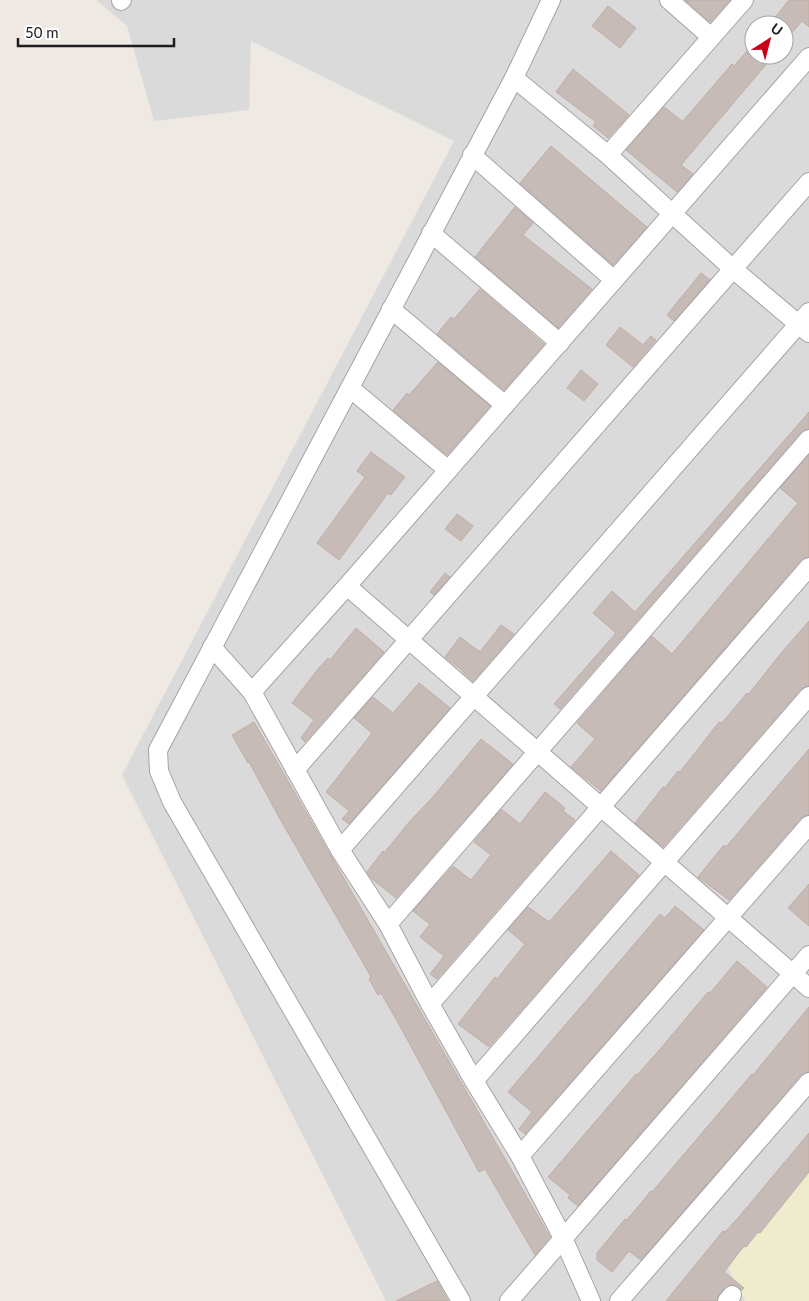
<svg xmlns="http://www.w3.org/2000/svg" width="809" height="1301" viewBox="0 0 809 1301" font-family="Lato,sans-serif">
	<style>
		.residential { fill: #dbdada; fill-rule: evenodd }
		.farmland { fill: #eeeccd }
		.building { fill: #c6bbb6; stroke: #c0ada5 }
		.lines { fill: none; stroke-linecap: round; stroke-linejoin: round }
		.street-casing { stroke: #a4a4a4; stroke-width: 20 }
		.street { stroke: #fff; stroke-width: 18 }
	</style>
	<rect width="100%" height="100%" fill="#eee9e2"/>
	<path class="residential" d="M96,0h713v1153l-80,114 16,34h-359l-264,-526 332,-634 -203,-100 -2,69 -95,11 -27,-95zM754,25h30v30h-30z"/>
	<path class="farmland" d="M809,1153v148h-64l-17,-33z"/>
	<g class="building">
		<path d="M685,0h45l-20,22z"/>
		<path d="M789,0h20v27l-7,-6 -18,21v-17h-15z"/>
		<path d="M608,6l28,22 -16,20 -28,-22z"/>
		<path d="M754,43v12h20l-93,110 12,9 -16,18 -51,-42 38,-43 18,14 2,-1 48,-56 2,2z"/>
		<path d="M573,69l56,46 -21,23 -15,-12 3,-4 -40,-30z"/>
		<path d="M551,146l96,81 -34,38 -93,-82z"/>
		<path d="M515,207l18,16 -10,12 69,54 -34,39 -83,-71z"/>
		<path d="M701,273l9,7 -36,41 -7,-6z"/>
		<path d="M480,289l64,55 -40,46 -67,-56 14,-17 3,2z"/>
		<path d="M620,327l23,18 8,-9 5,4 -23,27 -27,-22z"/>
		<path d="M438,362l52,44 -43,49 -54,-45 14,-17 2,2z"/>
		<path d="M581,370l17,14 -14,17 -17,-13z"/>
		<path d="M809,412v17l-8,3 -241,277 -6,-5 62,-71 -23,-20 19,-22 23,21z"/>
		<path d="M371,452l34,25 -14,18 -3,-2 -49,67 -22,-17 48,-66 -8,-6z"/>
		<path d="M809,455v102l-8,3 -200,231 -30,-24 24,-28 -18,-16 75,-87 20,18 126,-151 -18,-15z"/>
		<path d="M457,514l16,12 -12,15 -16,-12z"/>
		<path d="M445,573l5,4 -16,18 -4,-3z"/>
		<path d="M809,621v65l-8,3 -138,158 -28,-24 28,-36 2,1 13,-17 2,1 39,-50 3,1 25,-30 1,2 34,-43z"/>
		<path d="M501,625l13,9 -41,47 -10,-9v-1l-18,-14 15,-20 20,15z"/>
		<path d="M356,628l28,24 -79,90 -4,-4 13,-18 -22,-17 26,-34 10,-11 2,2z"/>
		<path d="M419,683l31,25 -101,116 -7,-5 7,-8 -23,-19 46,-59 -18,-15 19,-21 20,16z"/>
		<path d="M254,722l296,515 -15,18 -50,-86 -6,3 -78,-144 -20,-35 -3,2 -9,-16 2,-2 -9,-16 -82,-142 -31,-57 -1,1 -16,-28z"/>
		<path d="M481,739l32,25 -117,134 -24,-19 -5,-7 16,-21 1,2 26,-32 23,-24z"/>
		<path d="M809,749v66l-8,3 -72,82 -31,-23 26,-32 2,2z"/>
		<path d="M545,792l20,16 -2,3 12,9 -138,159 -7,-5 14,-18 -24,-19 10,-13 -17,-13 40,-45 18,14 20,-25 -17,-13 27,-33 19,15z"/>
		<path d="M611,851l28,24 -150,172 -31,-23 37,-47 2,2 28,-35 -17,-14 20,-23 21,15z"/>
		<path d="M809,884v42l-21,-18z"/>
		<path d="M675,906l29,24 -179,204 -6,-5 13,-17 -24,-20 152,-178 5,4z"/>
		<path d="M737,961l30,26 -189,219 -10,-8 2,-3 -22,-18 88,-103 1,1 19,-21 52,-62 2,1z"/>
		<path d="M809,1007v65l-8,3 -160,185 -12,-9 -17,21 -15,-12v-7l28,-34 2,1 24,-29 1,1 100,-118 1,1z"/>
		<path d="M809,1133v39l-49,61 -2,-1 -12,15 -2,-1 -20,26 20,16 -3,3 -7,-6h-5l-10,9 -2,7h-51l57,-70 2,1 13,-14z"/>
		<path d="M437,1281l11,20h-52z"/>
	</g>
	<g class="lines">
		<g class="street-casing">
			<g id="street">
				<path d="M669,0l42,37"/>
				<path d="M121,1l1,-1"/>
				<path d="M514,78l94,77 125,114 76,64"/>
				<path d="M472,155l142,125"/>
				<path d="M608,155l136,-155"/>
				<path d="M431,233l129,110"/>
				<path d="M391,309l114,96"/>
				<path d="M350,388l98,82"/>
				<path d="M347,586l462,402"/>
				<path d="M212,647l40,45 88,158 48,74 42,80 44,77 46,75 43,82 28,63"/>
				<path d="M252,692l95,-106 462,-529"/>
				<path d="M295,770l514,-588"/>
				<path d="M340,850l469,-538"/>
				<path d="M388,924l421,-485"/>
				<path d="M430,1004l379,-437"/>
				<path d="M474,1081l335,-385"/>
				<path d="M520,1156l289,-331"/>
				<path d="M461,1301l-289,-499 -13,-31 -1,-21 356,-672 37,-78"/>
				<path d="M509,1301l300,-346"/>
				<path d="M619,1301l190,-219"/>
				<path d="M727,1301l5,-6"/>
			</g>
		</g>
		<use href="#street" class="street"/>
	</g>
	<g transform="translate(769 40) rotate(36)"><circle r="24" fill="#ffffff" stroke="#a5a5a5"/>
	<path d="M0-4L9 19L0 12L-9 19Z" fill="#ca0018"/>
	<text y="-8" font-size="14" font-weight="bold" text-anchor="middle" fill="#1d1d1d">U</text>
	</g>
	<path d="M18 38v8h156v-8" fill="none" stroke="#1d1d1d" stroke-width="2.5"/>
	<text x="25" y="38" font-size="15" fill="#1d1d1d" stroke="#ffffff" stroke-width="4" paint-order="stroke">50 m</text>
</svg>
